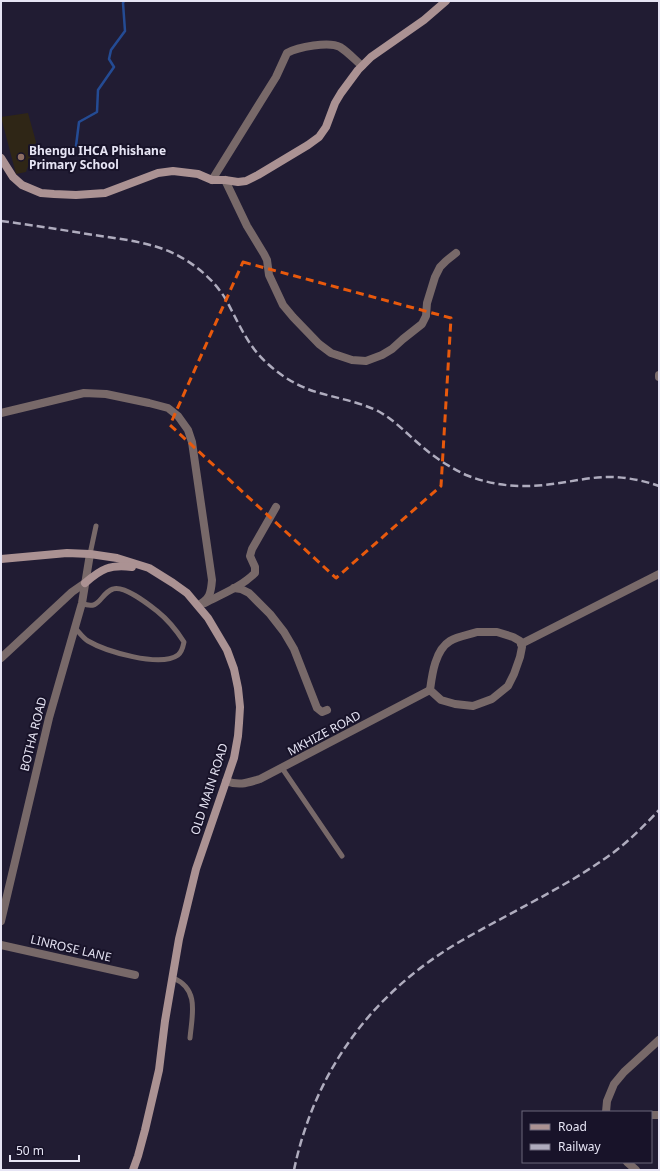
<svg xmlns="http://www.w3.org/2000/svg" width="660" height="1171" viewBox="0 0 660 1171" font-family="'Noto Sans',sans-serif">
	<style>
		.education { fill: #2f2616 }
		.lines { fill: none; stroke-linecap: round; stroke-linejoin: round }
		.stream { stroke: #244b94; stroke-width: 2.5 }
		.lane { stroke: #786969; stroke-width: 5 }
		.street { stroke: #786969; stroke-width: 8 }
		.secondary { stroke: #ab9293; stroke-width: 8 }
		.rail { stroke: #afacbe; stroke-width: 2.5; stroke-dasharray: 8 4; stroke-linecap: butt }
		.marked { fill: none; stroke: #e8590c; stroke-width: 3; stroke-dasharray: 8 5; stroke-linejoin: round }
		.education-dot { fill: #8d6e63; stroke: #181329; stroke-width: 1.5 }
		.labels { text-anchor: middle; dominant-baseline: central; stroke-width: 4; stroke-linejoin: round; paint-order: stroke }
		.poi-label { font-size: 12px; font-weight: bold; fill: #e6e4f4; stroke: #181329; text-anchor: start }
		.street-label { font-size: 12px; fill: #e6e4f4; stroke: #181329 }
	</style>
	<rect width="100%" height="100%" fill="#211c33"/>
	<path class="education" d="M28,113l8,29 -10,30 -10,2 -15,-57z"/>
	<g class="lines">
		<path class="stream" d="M76,146l3,-24 18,-10 1,-22 16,-23 -5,-8 2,-9 14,-19 -2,-28 1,-2"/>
		<g class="lane">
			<path d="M90,554l6,-28"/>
			<path d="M75,628c4,4 8,10 13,13 17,10 72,27 90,14 4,-3 5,-8 6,-13 -7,-11 -17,-23 -27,-31 -9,-7 -33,-26 -44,-22 -13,4 -13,23 -31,14"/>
			<path d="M282,768l60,88"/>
			<path d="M173,978c27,11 19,37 17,60"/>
		</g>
		<g class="street">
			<path d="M212,180l64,-103 11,-24c11,-6 42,-12 53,-6 8,5 15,13 22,19"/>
			<path d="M225,180l22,46 17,28 3,6 2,15 14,30 10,12 26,27 12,9 21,7 14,1 16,-6 10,-6 11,-10 19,-15 4,-8 1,-13 8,-26 5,-10 6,-6 10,-8"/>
			<path d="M659,377v-2"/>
			<path d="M1,413l83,-20 22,1 43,9 19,5 10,8 10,14 4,12 20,138c-1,13 -2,19 -14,25"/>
			<path d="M234,588l7,1 8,4 21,21 14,18 10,17 23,59 5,4 5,-2"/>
			<path d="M205,603c17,-9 36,-16 50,-30v-6l-5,-11 2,-7 24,-42"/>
			<path d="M477,632h20l16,5 7,4 2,6 -2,10 -6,17 -6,12 -16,13 -19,7 -18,-2 -14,-4 -11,-10c2,-15 5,-40 20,-49 8,-5 18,-6 27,-9z"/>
			<path d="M521,644l138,-70"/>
			<path d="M1,658l71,-66 13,-9"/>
			<path d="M226,781c13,5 21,2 34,-2l170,-89"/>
			<path d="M1,921l48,-203 33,-115 8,-49"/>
			<path d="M1,945l134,30"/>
			<path d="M606,1112l1,-11 7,-17 10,-12 35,-32"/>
			<path d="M651,1115h8"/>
			<path d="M627,1162l9,8"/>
		</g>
		<g class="secondary">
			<path d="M1,158l12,19 9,8 19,8 13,1 22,1 29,-2 53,-20 15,-2 25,3 14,6h13l13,2 8,-1 12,-6 50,-30 11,-8 7,-10 9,-24 6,-10 17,-23 13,-13 53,-37 22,-19"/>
			<path d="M1,559l66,-6 23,1 27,4 32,10 24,15 14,10 21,25 19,32 7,19 4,19 2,19 -1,16 -1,13 -4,22 -38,111 -17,70 -14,82 -6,49 -14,60 -7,26 -5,14"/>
			<path d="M85,583c16,-14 25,-19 47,-16"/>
		</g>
		<g class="rail">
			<path d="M1,221c31,4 62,9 93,14 27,4 56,7 81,19 20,10 38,25 50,44 13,23 22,48 43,66 13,12 28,21 45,27 22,7 44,10 65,20 18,10 31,25 47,38 12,10 26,19 41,26 25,10 51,13 78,10 23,-2 47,-9 71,-8 15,1 30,4 44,9"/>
			<path d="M294,1170c21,-100 79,-178 167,-229 50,-29 103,-53 149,-86 18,-13 34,-29 49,-45"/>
		</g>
	</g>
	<path class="marked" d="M243,262l208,56 -10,168 -105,92 -166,-153z"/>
	<circle class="education-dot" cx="21" cy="157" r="4"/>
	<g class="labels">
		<g class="poi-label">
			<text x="29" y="150">Bhengu IHCA Phishane<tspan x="29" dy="14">Primary School</tspan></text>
		</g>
		<g class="street-label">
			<text transform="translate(324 733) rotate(-28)">MKHIZE ROAD</text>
			<text transform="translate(33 734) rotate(-76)">BOTHA ROAD</text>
			<text transform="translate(209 789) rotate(-72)">OLD MAIN ROAD</text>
			<text transform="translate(71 948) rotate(13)">LINROSE LANE</text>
		</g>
	</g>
	<rect width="660" height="1171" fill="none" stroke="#e6e4f4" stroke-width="4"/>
	<rect x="522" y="1111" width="130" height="52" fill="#181329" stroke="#6a677a"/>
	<rect x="530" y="1124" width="20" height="6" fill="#ab9293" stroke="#6a677a"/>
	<text x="558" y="1131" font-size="12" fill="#e6e4f4">Road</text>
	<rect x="530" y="1144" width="20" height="6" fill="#afacbe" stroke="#6a677a"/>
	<text x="558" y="1151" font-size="12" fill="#e6e4f4">Railway</text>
	<path d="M10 1155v6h69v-6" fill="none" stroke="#e6e4f4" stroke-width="2"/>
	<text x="16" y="1155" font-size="12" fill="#e6e4f4" stroke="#181329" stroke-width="3" paint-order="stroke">50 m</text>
</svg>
